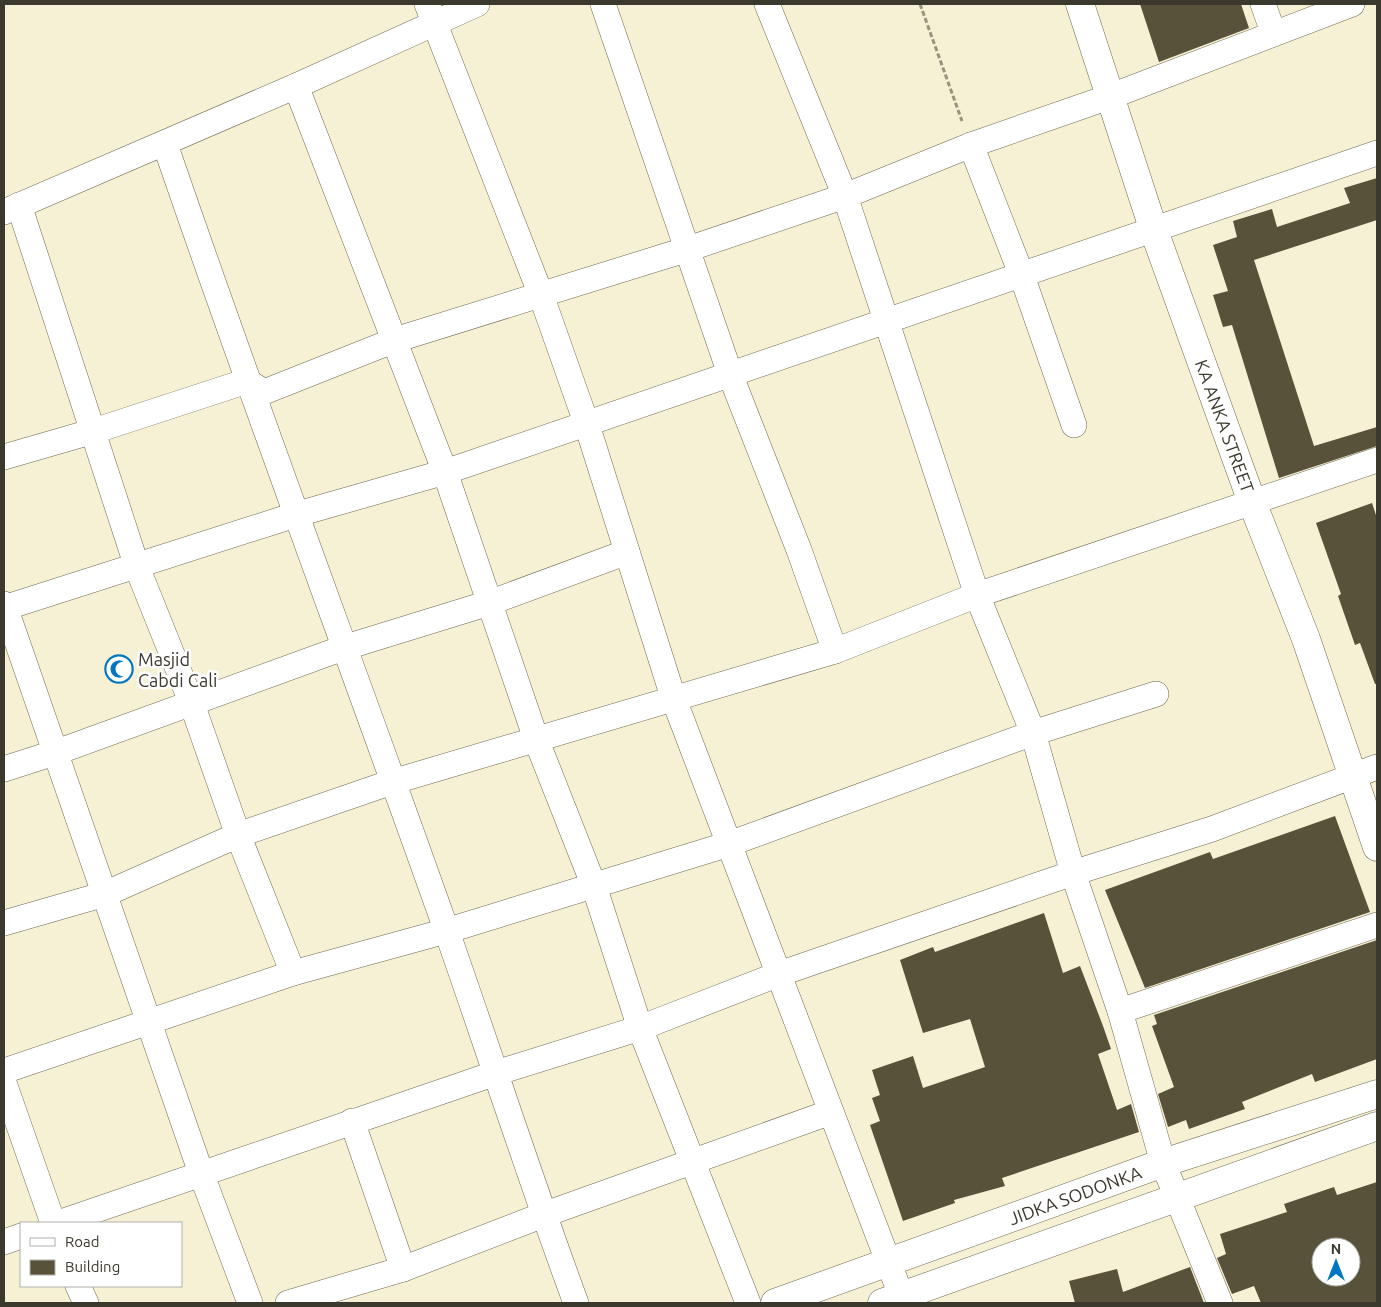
<svg xmlns="http://www.w3.org/2000/svg" width="1381" height="1307" viewBox="0 0 1381 1307" font-family="Ubuntu,sans-serif">
	<style>
		.building { fill: #58523b; fill-rule: evenodd }
		.lines { fill: none; stroke-linecap: round; stroke-linejoin: round }
		.street-casing { stroke: #6f6951; stroke-width: 26 }
		.secondary-casing { stroke: #6f6951; stroke-width: 29 }
		.path { stroke: #989380; stroke-width: 3; stroke-dasharray: 5 2.5; stroke-linecap: butt }
		.street { stroke: #fff; stroke-width: 25 }
		.secondary { stroke: #fff; stroke-width: 28 }
		.labels { text-anchor: middle; dominant-baseline: central; stroke-width: 5; stroke-linejoin: round; paint-order: stroke }
		.street-label { font-size: 18px; fill: #3b382d; stroke: #fff }
		.poi-label { font-size: 18px; fill: #3b382d; stroke: #fff; text-anchor: start }
	</style>
	<rect width="100%" height="100%" fill="#f6f0d4"/>
	<g class="building">
		<path d="M1140,4h101l8,24 -90,34z"/>
		<path d="M1377,178v42l-123,40 60,186 63,-19v19l-98,32 -47,-153 -9,2 -10,-32 15,-4 -15,-46 24,-8 -4,-16 39,-12 5,18 73,-24 -6,-15z"/>
		<path d="M1372,503l5,15v166h-2l-15,-41 -5,2 -17,-49 3,-2 -25,-71z"/>
		<path d="M1335,816l35,96 -225,76 -40,-98 105,-38 3,7z"/>
		<path d="M1044,913l19,60 17,-7 23,60 8,23 -13,5 19,56 14,-6 8,28 -137,46 3,8 -51,14 1,3 -52,18 -33,-96 10,-4 -8,-23 8,-3 -8,-25 41,-14 10,32 62,-21 -15,-48 -47,14 -23,-73 33,-13 2,5z"/>
		<path d="M1377,940v119l-62,23 -3,-8 -70,28 3,7 -56,20 -3,-9 -18,7 -10,-33 16,-7 -22,-61 5,-2 -3,-9z"/>
		<path d="M1377,1182v121h-116l-7,-17 -22,8 -15,-36 9,-4 -6,-20 67,-22 -3,-8 50,-17 3,8zM1321,1247h30v30h-30z"/>
		<path d="M1190,1267l14,36h-129l-6,-22 48,-12 6,23z"/>
	</g>
	<g class="lines">
		<g class="street-casing">
			<g id="street">
				<path d="M427,4l114,291 46,130 86,272 231,606"/>
				<path d="M603,4l127,370 69,176 36,101"/>
				<path d="M767,4l78,192 132,399 56,138 40,140 47,138 43,152 57,140"/>
				<path d="M1263,4l10,28"/>
				<path d="M296,86l149,386 91,267 58,147 46,142 108,275"/>
				<path d="M165,144c90,263 188,523 281,785 44,125 84,250 130,374"/>
				<path d="M971,145l51,131 52,149"/>
				<path d="M19,205l118,362 55,137 46,131 55,138"/>
				<path d="M4,212l292,-126 181,-82"/>
				<path d="M4,457l90,-26 153,-50 17,11 131,-52 293,-91 157,-53 126,-51 138,-48 243,-93"/>
				<path d="M4,604l197,569 49,130"/>
				<path d="M4,608l294,-94 147,-42 932,-319"/>
				<path d="M4,769l53,-17 286,-104 146,-45 138,-51"/>
				<path d="M4,923l101,-29 133,-59 154,-53 443,-131 142,-56 400,-135"/>
				<path d="M1120,1011l257,-86"/>
				<path d="M4,1071l289,-98 153,-42 283,-87 304,-111 123,-39"/>
				<path d="M4,1083l49,140"/>
				<path d="M352,1121l51,148"/>
				<path d="M58,1223l438,-150 144,-45 139,-54 294,-101 139,-44 165,-62"/>
				<path d="M4,1242l17,-6"/>
				<path d="M78,1286l8,17"/>
				<path d="M288,1303l115,-34 140,-54 288,-103"/>
			</g>
		</g>
		<g class="secondary-casing">
			<g id="secondary">
				<path d="M1080,4l73,224 99,274 54,137 71,208"/>
				<path d="M775,1303l388,-140 214,-69"/>
				<path d="M882,1303l495,-177"/>
			</g>
		</g>
		<path class="path" d="M920,4l42,117"/>
		<use href="#street" class="street"/>
		<use href="#secondary" class="secondary"/>
	</g>
	<defs>
		<g id="mosque-ring" transform="scale(1.4375)"><circle r="9.5" fill="#fff" stroke="#0077c0" stroke-width="1.5"/><path d="M3.5-4.9A6 6 0 1 0 3.5 4.9A5 5 0 1 1 3.5-4.9Z" fill="#0077c0"/></g>
	</defs>
	<g fill-rule="evenodd">
		<use href="#mosque-ring" x="119" y="669"/>
	</g>
	<g class="labels">
		<g class="street-label">
			<text transform="translate(1225 426) rotate(70)">KA ANKA STREET</text>
			<text transform="translate(1075 1195) rotate(-20)">JIDKA SODONKA</text>
		</g>
		<g class="poi-label">
			<text x="138" y="659">Masjid<tspan x="138" dy="21">Cabdi Cali</tspan></text>
		</g>
	</g>
	<rect width="1381" height="1307" fill="none" stroke="#3b382d" stroke-width="10"/>
	<rect x="20" y="1222" width="162" height="65" fill="#ffffff" stroke="#b1afab"/>
	<rect x="30" y="1238" width="25" height="8" fill="#ffffff" stroke="#b1afab"/>
	<text x="65" y="1247" font-size="15" fill="#3b382d">Road</text>
	<rect x="30" y="1260" width="25" height="15" fill="#58523b" stroke="#b1afab"/>
	<text x="65" y="1272" font-size="15" fill="#3b382d">Building</text>
	<g transform="translate(1336 1262)"><circle r="24" fill="#ffffff" stroke="#b1afab"/>
	<path d="M0-4L9 19L0 12L-9 19Z" fill="#0077c0"/>
	<text y="-8" font-size="14" font-weight="bold" text-anchor="middle" fill="#3b382d">N</text>
	</g>
</svg>
